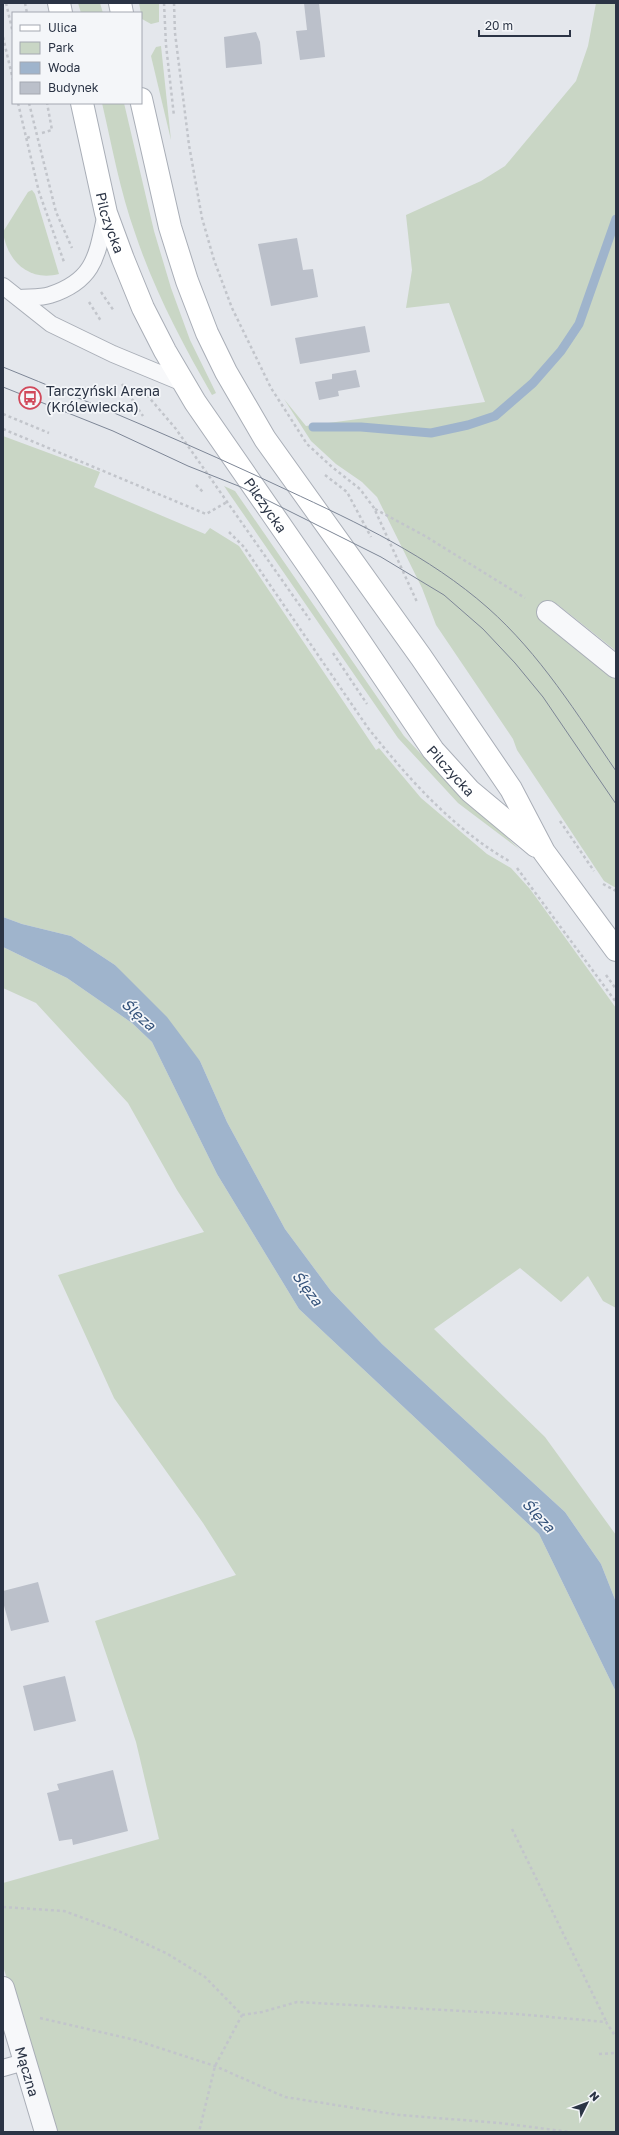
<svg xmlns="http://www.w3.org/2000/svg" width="619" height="2135" viewBox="0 0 619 2135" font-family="'Golos Text',sans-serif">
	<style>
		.green { fill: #c9d6c5 }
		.water { fill: #9fb4cc }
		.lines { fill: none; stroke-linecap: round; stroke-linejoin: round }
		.stream { stroke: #9fb4cc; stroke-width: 9 }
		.building { fill: #bbc0ca }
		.lane-casing { stroke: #a9aeb7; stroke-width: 18 }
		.street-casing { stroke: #a9aeb7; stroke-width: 24 }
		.secondary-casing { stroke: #a9aeb7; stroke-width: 24 }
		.path { stroke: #c2c5cb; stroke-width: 2.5; stroke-dasharray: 3 3; stroke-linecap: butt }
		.lane { stroke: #f7f8fa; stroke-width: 16 }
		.street { stroke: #f7f8fa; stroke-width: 22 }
		.secondary { stroke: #fff; stroke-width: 22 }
		.tram { stroke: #7d8696; stroke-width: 1 }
		.labels { text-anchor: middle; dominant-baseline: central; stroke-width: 3.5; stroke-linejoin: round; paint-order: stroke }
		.street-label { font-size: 14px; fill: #2b3445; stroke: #f4f6f9 }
		.poi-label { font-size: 14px; fill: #2b3445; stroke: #f4f6f9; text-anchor: start }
		.water-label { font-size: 15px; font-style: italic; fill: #34527a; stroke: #f4f6f9 }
	</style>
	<rect width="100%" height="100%" fill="#e4e7ec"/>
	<g class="green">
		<path d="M78,3h22l3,10h-22z"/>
		<path d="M139,3h20v19l-8,2 -9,-5z"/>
		<path d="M596,3h20v648l-59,-47 -13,14 72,56v214l-12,-7 -87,-131 -4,-11 -77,-114 -14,-37 -45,-91 -15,-15 -26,-18 -25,-23 -27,-42 22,27 179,-24 -36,-99 -43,5 6,-38 -6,-55 75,-34 24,-15 71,-85 12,-35z"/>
		<path d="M161,46l10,94 -20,-84 5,-9z"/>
		<path d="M102,103h22l30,128 17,57 19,52 26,53 -4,2c-30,-52 -58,-105 -77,-162 -15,-42 -23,-87 -33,-130z"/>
		<path d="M32,190l3,4 24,80c-30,8 -52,-13 -56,-42l25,-40z"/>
		<path d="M3,436l97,36 -6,15 111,47 5,-6 29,18 137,204 3,-2 42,50 66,56 24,14 19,21 86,119v300l-13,-7 -15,-25 -27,26 -41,-34 -86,61 111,108 71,98v67l-15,-38 -36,-52 -183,-168 -51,-53 -46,-62 -58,-107 -27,-61 -85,-96 -44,-29 -49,-12 -19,-7z"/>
		<path d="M224,486l11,5 169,245 18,19 97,94 -61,-46 -60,-65z"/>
		<path d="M3,947l64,31 65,45 20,19 65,132 82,135 240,225 77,158v440h-562l-51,-166v-83l156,-44 -23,-97 -41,-121 141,-46 -33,-52 -89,-125 -56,-123 146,-43 -27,-42 -49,-87 -92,-100 -33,-15z"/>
	</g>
	<path class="water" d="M3,917l19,7 49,12 44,29 52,52 33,44 27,61 58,107 46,62 51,53 183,168 36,52 15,38v90l-77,-158 -240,-225 -82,-135 -65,-132 -20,-19 -65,-45 -64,-31z"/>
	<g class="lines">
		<path class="stream" d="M313,427h48l70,6 37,-8 27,-9 38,-33 28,-32 18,-27 37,-105"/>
	</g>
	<g class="building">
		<path d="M304,3h15l6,54 -25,3 -4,-29 11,-1z"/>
		<path d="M256,32l4,10 2,22 -36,4 -2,-31z"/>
		<path d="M297,238l6,32 10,-1 5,28 -47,9 -13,-62z"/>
		<path d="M365,326l5,26 -70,12 -5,-26z"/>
		<path d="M356,370l4,17 -22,4 1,5 -20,4 -4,-18 17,-3v-5z"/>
		<path d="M38,1582l11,40 -38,9 -8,-29v-11z"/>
		<path d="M65,1676l11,45 -42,10 -11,-45z"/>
		<path d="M113,1770l15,61 -55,14 -1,-6 -13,2 -12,-48 12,-3 -2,-6z"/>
	</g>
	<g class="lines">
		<g class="lane-casing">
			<g id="lane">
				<path d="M3,286l48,38 62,30 70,29"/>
				<path d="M19,298c10,-1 22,0 31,-3 46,-15 47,-41 56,-82"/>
				<path d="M3,2068l21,-6"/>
			</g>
		</g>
		<g class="street-casing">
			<g id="street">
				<path d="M548,612l68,55"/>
				<path id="s1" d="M3,1988l43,144"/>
			</g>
		</g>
		<g class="secondary-casing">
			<g id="secondary">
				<path d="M59,3l2,10"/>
				<path d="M120,3l2,10"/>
				<path d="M141,99l29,128 17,54 20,52 19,39 39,67 156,218 90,132 33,63 72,98"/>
				<path id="s2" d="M82,103l24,110 17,46 20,49 22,43 30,51 128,185 110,163 37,41 66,55"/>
			</g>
		</g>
		<g class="path">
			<path d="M6,3l7,30"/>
			<path d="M25,3l2,10"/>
			<path d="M164,3l2,42 8,71"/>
			<path d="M174,3l1,30 14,112 13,73 12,42 18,48 39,80 36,56 25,23 28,22 14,19 43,94"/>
			<path d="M3,37l10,43"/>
			<path d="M18,103l21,89 25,70"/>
			<path d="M29,103l27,109 16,36"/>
			<path d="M42,133l10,-3 -5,-27"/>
			<path d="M27,138l5,-2"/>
			<path d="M101,292l13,19"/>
			<path d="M89,302l12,19"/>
			<path d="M122,384l21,32"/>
			<path d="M147,395l29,34 134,191"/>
			<path d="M3,414l46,19"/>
			<path d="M3,429l203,85 21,-12"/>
			<path d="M325,475l22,17 24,45"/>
			<path d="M196,485l8,8"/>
			<path d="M375,509l50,27 100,62"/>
			<path d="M229,532l15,15 124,181c40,50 84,100 141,133"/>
			<path d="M333,653l34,51"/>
			<path d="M560,821l34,50"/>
			<path d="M517,868l99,134"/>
			<path d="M603,884l13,7"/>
			<path d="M606,975l10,14"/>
			<path d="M512,1829l94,192"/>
			<path d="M3,1907l61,4 52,19 50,23 39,24 37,38 -27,51 -16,66"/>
			<path d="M242,2015l20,-3 35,-10 220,12 89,8 10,15"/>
			<path d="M40,2018l95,22 80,26 70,31 114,18 101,8 70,9"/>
			<path d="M599,2054l17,-1"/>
		</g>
		<use href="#lane" class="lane"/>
		<use href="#street" class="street"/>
		<use href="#secondary" class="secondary"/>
		<g class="tram">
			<path d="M3,367c96,39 191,79 284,123 71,33 142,66 201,118 52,46 89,106 128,163"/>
			<path d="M3,387l110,44 75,35 53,21 140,70 63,38 39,34 32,34 28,34 73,107"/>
		</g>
	</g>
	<defs>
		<g id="bus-ring" transform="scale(1.15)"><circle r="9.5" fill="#f4f6f9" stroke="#d1495b" stroke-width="1.5"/><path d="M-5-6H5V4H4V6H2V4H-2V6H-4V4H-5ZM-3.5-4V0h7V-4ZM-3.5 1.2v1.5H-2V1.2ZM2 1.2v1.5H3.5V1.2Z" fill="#d1495b"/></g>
	</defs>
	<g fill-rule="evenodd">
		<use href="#bus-ring" x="30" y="398"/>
	</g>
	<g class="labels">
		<g class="street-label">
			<text stroke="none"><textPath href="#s2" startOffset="123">Pilczycka</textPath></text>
			<text stroke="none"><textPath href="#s2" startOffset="447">Pilczycka</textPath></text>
			<text stroke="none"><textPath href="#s2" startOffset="771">Pilczycka</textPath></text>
			<text stroke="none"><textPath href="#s1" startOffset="87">Mączna</textPath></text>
		</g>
		<g class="poi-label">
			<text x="46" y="390">Tarczyński Arena<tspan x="46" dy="16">(Królewiecka)</tspan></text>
		</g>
		<g class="water-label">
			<text transform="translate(139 1014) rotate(42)">Ślęza</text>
			<text transform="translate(308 1288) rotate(53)">Ślęza</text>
			<text transform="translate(539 1515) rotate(47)">Ślęza</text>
		</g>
	</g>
	<rect width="619" height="2135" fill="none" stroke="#2b3445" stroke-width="8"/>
	<rect x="12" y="12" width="130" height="92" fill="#f4f6f9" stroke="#a4a8b1"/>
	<rect x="20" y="25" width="20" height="6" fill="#ffffff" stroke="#a4a8b1"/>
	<text x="48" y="32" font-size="12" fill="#2b3445">Ulica</text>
	<rect x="20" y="42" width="20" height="12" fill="#c9d6c5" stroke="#a4a8b1"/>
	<text x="48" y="52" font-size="12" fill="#2b3445">Park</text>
	<rect x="20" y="62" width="20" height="12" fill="#9fb4cc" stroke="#a4a8b1"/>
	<text x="48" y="72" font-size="12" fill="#2b3445">Woda</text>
	<rect x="20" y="82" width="20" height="12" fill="#bbc0ca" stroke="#a4a8b1"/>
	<text x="48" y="92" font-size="12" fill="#2b3445">Budynek</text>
	<g transform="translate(587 2103) rotate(48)" stroke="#f4f6f9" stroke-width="3" paint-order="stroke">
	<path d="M0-3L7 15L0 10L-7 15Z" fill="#2b3445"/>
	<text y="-6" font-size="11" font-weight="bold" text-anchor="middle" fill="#2b3445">N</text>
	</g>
	<path d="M479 30v6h91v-6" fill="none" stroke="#2b3445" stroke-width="2"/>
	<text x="485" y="30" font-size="12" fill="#2b3445" stroke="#f4f6f9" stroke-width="3" paint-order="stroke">20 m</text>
</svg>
